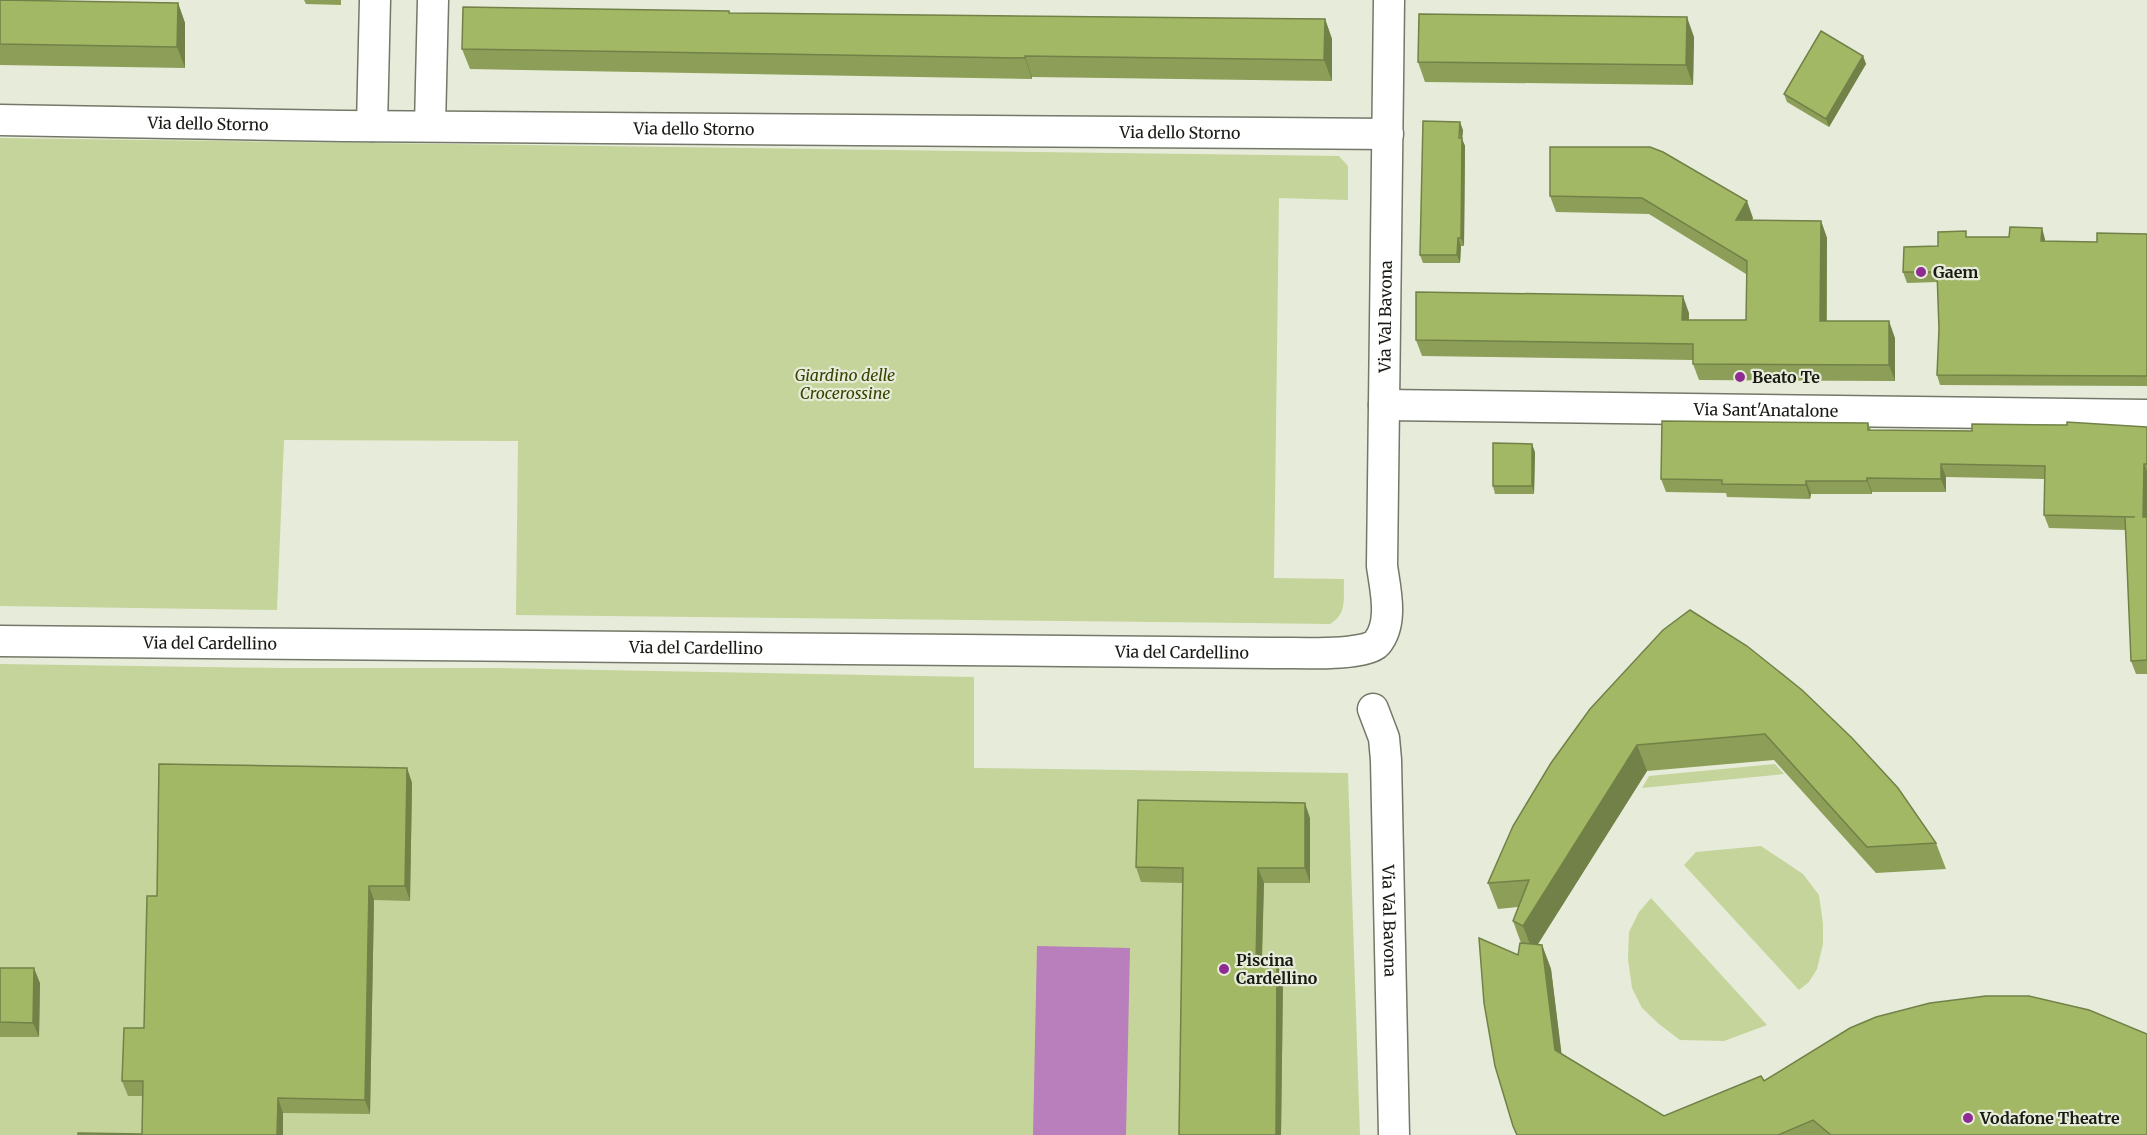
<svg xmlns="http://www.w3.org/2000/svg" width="2147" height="1135" viewBox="0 0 2147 1135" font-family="Merriweather,serif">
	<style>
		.green { fill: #c4d49b }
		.water { fill: #b97ebc }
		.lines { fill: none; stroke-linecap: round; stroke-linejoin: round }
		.minor-casing { stroke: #737868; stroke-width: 33 }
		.minor { stroke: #fff; stroke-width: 30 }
		.wall { fill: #8c9e57 }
		.shaded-wall { fill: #728147 }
		.building { fill: #a3b865; stroke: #728147; stroke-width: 1.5 }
		.poi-dot { fill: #8e2c94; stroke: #e6ecd9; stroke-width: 2 }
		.labels { text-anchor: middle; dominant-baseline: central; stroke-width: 4.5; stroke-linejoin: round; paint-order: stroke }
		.street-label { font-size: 16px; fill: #181a13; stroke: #e6ecd9 }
		.poi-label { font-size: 16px; font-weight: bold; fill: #181a13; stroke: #e6ecd9; text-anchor: start }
		.park-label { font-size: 16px; font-style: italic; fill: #354200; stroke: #e6ecd9 }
	</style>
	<rect width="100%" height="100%" fill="#e6ecd9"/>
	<g class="green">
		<path d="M0,138l1339,18 9,10v34l-69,-2 -5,380 70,1c-1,19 4,34 -14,45l-814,-9 2,-174 -234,-1 -7,170 -277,-4z"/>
		<path d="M0,664l281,4h214l479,9v91l374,5 12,362h-1360z"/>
		<path d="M1775,764l9,10 -142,14 7,-12z"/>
		<path d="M1761,846l42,28 16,21 4,29v20l-6,25 -8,13 -10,8 -115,-125 12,-13z"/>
		<path d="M1651,898l116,127 -43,16 -44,-1 -21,-16 -17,-16 -10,-20 -4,-29 1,-27 10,-20z"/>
	</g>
	<path class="water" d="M1037,946l93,2 -4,187h-93z"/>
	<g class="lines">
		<g class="minor-casing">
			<g id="minor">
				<path id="s1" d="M0,120l343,6 1045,8"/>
				<path d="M372,126l3,-126"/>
				<path d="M430,126l3,-126"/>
				<path id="s2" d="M1384,405l763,10"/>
				<path id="s3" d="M0,641l1282,12c19,0 84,3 95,-10 17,-20 8,-55 5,-77l7,-566"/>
				<path id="s4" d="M1373,709l11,29 2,22 8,375"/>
			</g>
		</g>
		<use href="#minor" class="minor"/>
	</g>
	<g class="wall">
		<path d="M0,0l178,3 7,20v45l-185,-3z"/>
		<path d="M304,0h37v5l-35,-1z"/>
		<path d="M730,13l595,6 7,20v42l-300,-4v2l-562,-10 -8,-20z"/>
		<path d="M1694,37l-1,48 -268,-3 -7,-20z"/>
		<path d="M1863,56l3,8 -37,63 -42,-25 -3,-8z"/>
		<path d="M1463,130l-1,9 3,7 -1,100h-3l-1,17h-37l-3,-8z"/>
		<path d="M1550,147l203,71 -1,2 69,1 6,17v83l68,17v43l-196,-1 -6,-16v-4l-271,-4 -6,-16 273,-27v7h57v-46l-97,-60 -93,-2 -6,-16z"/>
		<path d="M2147,234v152l-207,-1 -3,-10 2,-46 -1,-47 -31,1 -4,-11 35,-26 30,-9 77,2v2l52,1z"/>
		<path d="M1868,423l3,7 101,1 175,-4v247h-11l-5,-13 -5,-131 -77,-2 -5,-13v-36l-98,-2v15h-74v2h-61l-1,5 -83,-2 -1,-4 -60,-1 -5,-13z"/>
		<path d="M1535,452l-1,42h-39l-2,-8z"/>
		<path d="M1663,630l273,213 10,26 -70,4 -102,-113 -127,11 -110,174h5l9,24 10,84 103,63 100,-35 383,54h-630l1,-180 3,-12 -8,-22 5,-14 -20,2 -10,-26z"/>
		<path d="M407,768l5,15 -2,118 -36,-1 -4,214 -87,-1 -141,21 1,-38h-15l-6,-15 22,-53z"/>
		<path d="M1310,818v65h-46l-2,81h15l6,15 -2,156h-102l4,-252 -42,-1 -5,-15z"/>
		<path d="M0,968l40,15 -1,54h-39z"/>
	</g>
	<g class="shaded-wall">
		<path d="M178,3l7,20v45l-8,-21z"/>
		<path d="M1687,17l7,20 -1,48 -7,-20z"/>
		<path d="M1325,19l7,20v42l-8,-21z"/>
		<path d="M1025,56l7,21v2l-7,-21z"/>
		<path d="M1863,56l3,8 -37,63 -3,-8z"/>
		<path d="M1460,122l3,8 -1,9 3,7 -1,100 -3,-8z"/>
		<path d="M1747,201l6,17 -11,19 -6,-17z"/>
		<path d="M1821,221l6,17 -1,99 -6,-16z"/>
		<path d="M2042,228l3,11 -1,13 -3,-11z"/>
		<path d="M1458,238l3,8 -1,17 -3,-8z"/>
		<path d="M1683,296l6,17 -1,23 -6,-16z"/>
		<path d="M1889,321l6,17v43l-6,-16z"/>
		<path d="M1532,444l3,8 -1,42 -2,-8z"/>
		<path d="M1941,464l5,13v15l-5,-13z"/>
		<path d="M2144,464l3,7v57l-4,-11z"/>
		<path d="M1867,478l5,14v2l-5,-13z"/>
		<path d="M1806,481l5,13 -1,5 -4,-14z"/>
		<path d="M1637,745l10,26 -114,181 -10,-26z"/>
		<path d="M407,768l5,15 -2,118 -5,-15z"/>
		<path d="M1305,803l5,15v65l-5,-15z"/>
		<path d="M1258,868l6,15 -3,95 -5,-14z"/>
		<path d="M369,886l5,14 -4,214 -5,-14z"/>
		<path d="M1542,945l9,24 13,104 -9,-23z"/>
		<path d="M1277,964l6,15 -2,156h-5z"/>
		<path d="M34,968l6,15 -1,54 -6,-14z"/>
		<path d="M278,1098l5,15v22h-6z"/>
	</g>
	<g class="building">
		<path d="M0,0l178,3 -1,44 -177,-3z"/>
		<path d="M463,7l266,4v2l596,6 -1,41 -299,-4v2l-563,-9z"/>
		<path d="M1419,14l268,3 -1,48 -268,-3z"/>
		<path d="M1821,31l42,25 -37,63 -42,-25z"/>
		<path d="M1423,121l37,1 -1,16h3l-1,100h-3l-1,17h-37z"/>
		<path d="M1550,147h100l13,5 84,49 -11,19 85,1 -1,100h69v44l-196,-1v-20l-277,-4v-48l267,4 -1,24h64l1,-59 -105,-63 -92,-2z"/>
		<path d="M2010,227l32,1 -1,13 56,1v-9l50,1v142l-210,-1 2,-46 -2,-57h-34l1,-25 34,-1v-14l28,-1v6h43z"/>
		<path d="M1662,421l206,2v7l104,1v-7l95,1v-3l80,5v37h-3l-1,53h4v143l-16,1 -6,-144h10l-91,-2 1,-49 -104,-2v15l-74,-1v3h-61v4l-84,-1v-4l-61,-1z"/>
		<path d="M1493,443l39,1v42h-39z"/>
		<path d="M1690,610l57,36 55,44 50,48 46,50 38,55 -69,4 -102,-113 -128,11 -114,181 -10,-5 16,-41 -41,3 25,-57 38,-63 39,-54 73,-79z"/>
		<path d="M159,764l248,4 -2,118h-36l-4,214 -87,-2 -1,37h-199v-2l64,1 1,-53h-21l2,-53h20l3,-132h10z"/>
		<path d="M1138,800l167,3v65h-47l-2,96h21l-1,171h-97l4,-267 -47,-1z"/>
		<path d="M1479,938l39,17 2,-12 22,2 13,105 109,66 97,-40 3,5 86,-53 26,-11 54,-14 56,-7h43l60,14 58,24v101h-316l-18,-15 -35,15h-261l-4,-9 -18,-60 -11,-63z"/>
		<path d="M0,968h34l-1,55 -33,-1z"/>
	</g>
	<g class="poi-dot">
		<circle cx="1921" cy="272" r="6"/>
		<circle cx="1740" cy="377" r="6"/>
		<circle cx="1224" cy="969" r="6"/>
		<circle cx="1968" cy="1118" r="6"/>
	</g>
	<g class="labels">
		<g class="street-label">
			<text stroke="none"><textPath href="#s1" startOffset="208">Via dello Storno</textPath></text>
			<text stroke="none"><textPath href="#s1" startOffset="694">Via dello Storno</textPath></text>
			<text stroke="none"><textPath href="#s1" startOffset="1180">Via dello Storno</textPath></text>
			<text stroke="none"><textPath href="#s3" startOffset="1708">Via Val Bavona</textPath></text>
			<text stroke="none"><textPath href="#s2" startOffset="382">Via Sant'Anatalone</textPath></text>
			<text stroke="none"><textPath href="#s3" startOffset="210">Via del Cardellino</textPath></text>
			<text stroke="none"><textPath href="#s3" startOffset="696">Via del Cardellino</textPath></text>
			<text stroke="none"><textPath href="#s3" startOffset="1182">Via del Cardellino</textPath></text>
			<text stroke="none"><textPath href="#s4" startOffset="214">Via Val Bavona</textPath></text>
		</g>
		<g class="poi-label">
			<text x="1933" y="272">Gaem</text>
			<text x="1752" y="377">Beato Te</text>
			<text x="1236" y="960">Piscina<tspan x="1236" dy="18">Cardellino</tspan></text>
			<text x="1980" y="1118">Vodafone Theatre</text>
		</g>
		<g class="park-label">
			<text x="845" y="375">Giardino delle<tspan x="845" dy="18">Crocerossine</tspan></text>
		</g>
	</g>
</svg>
